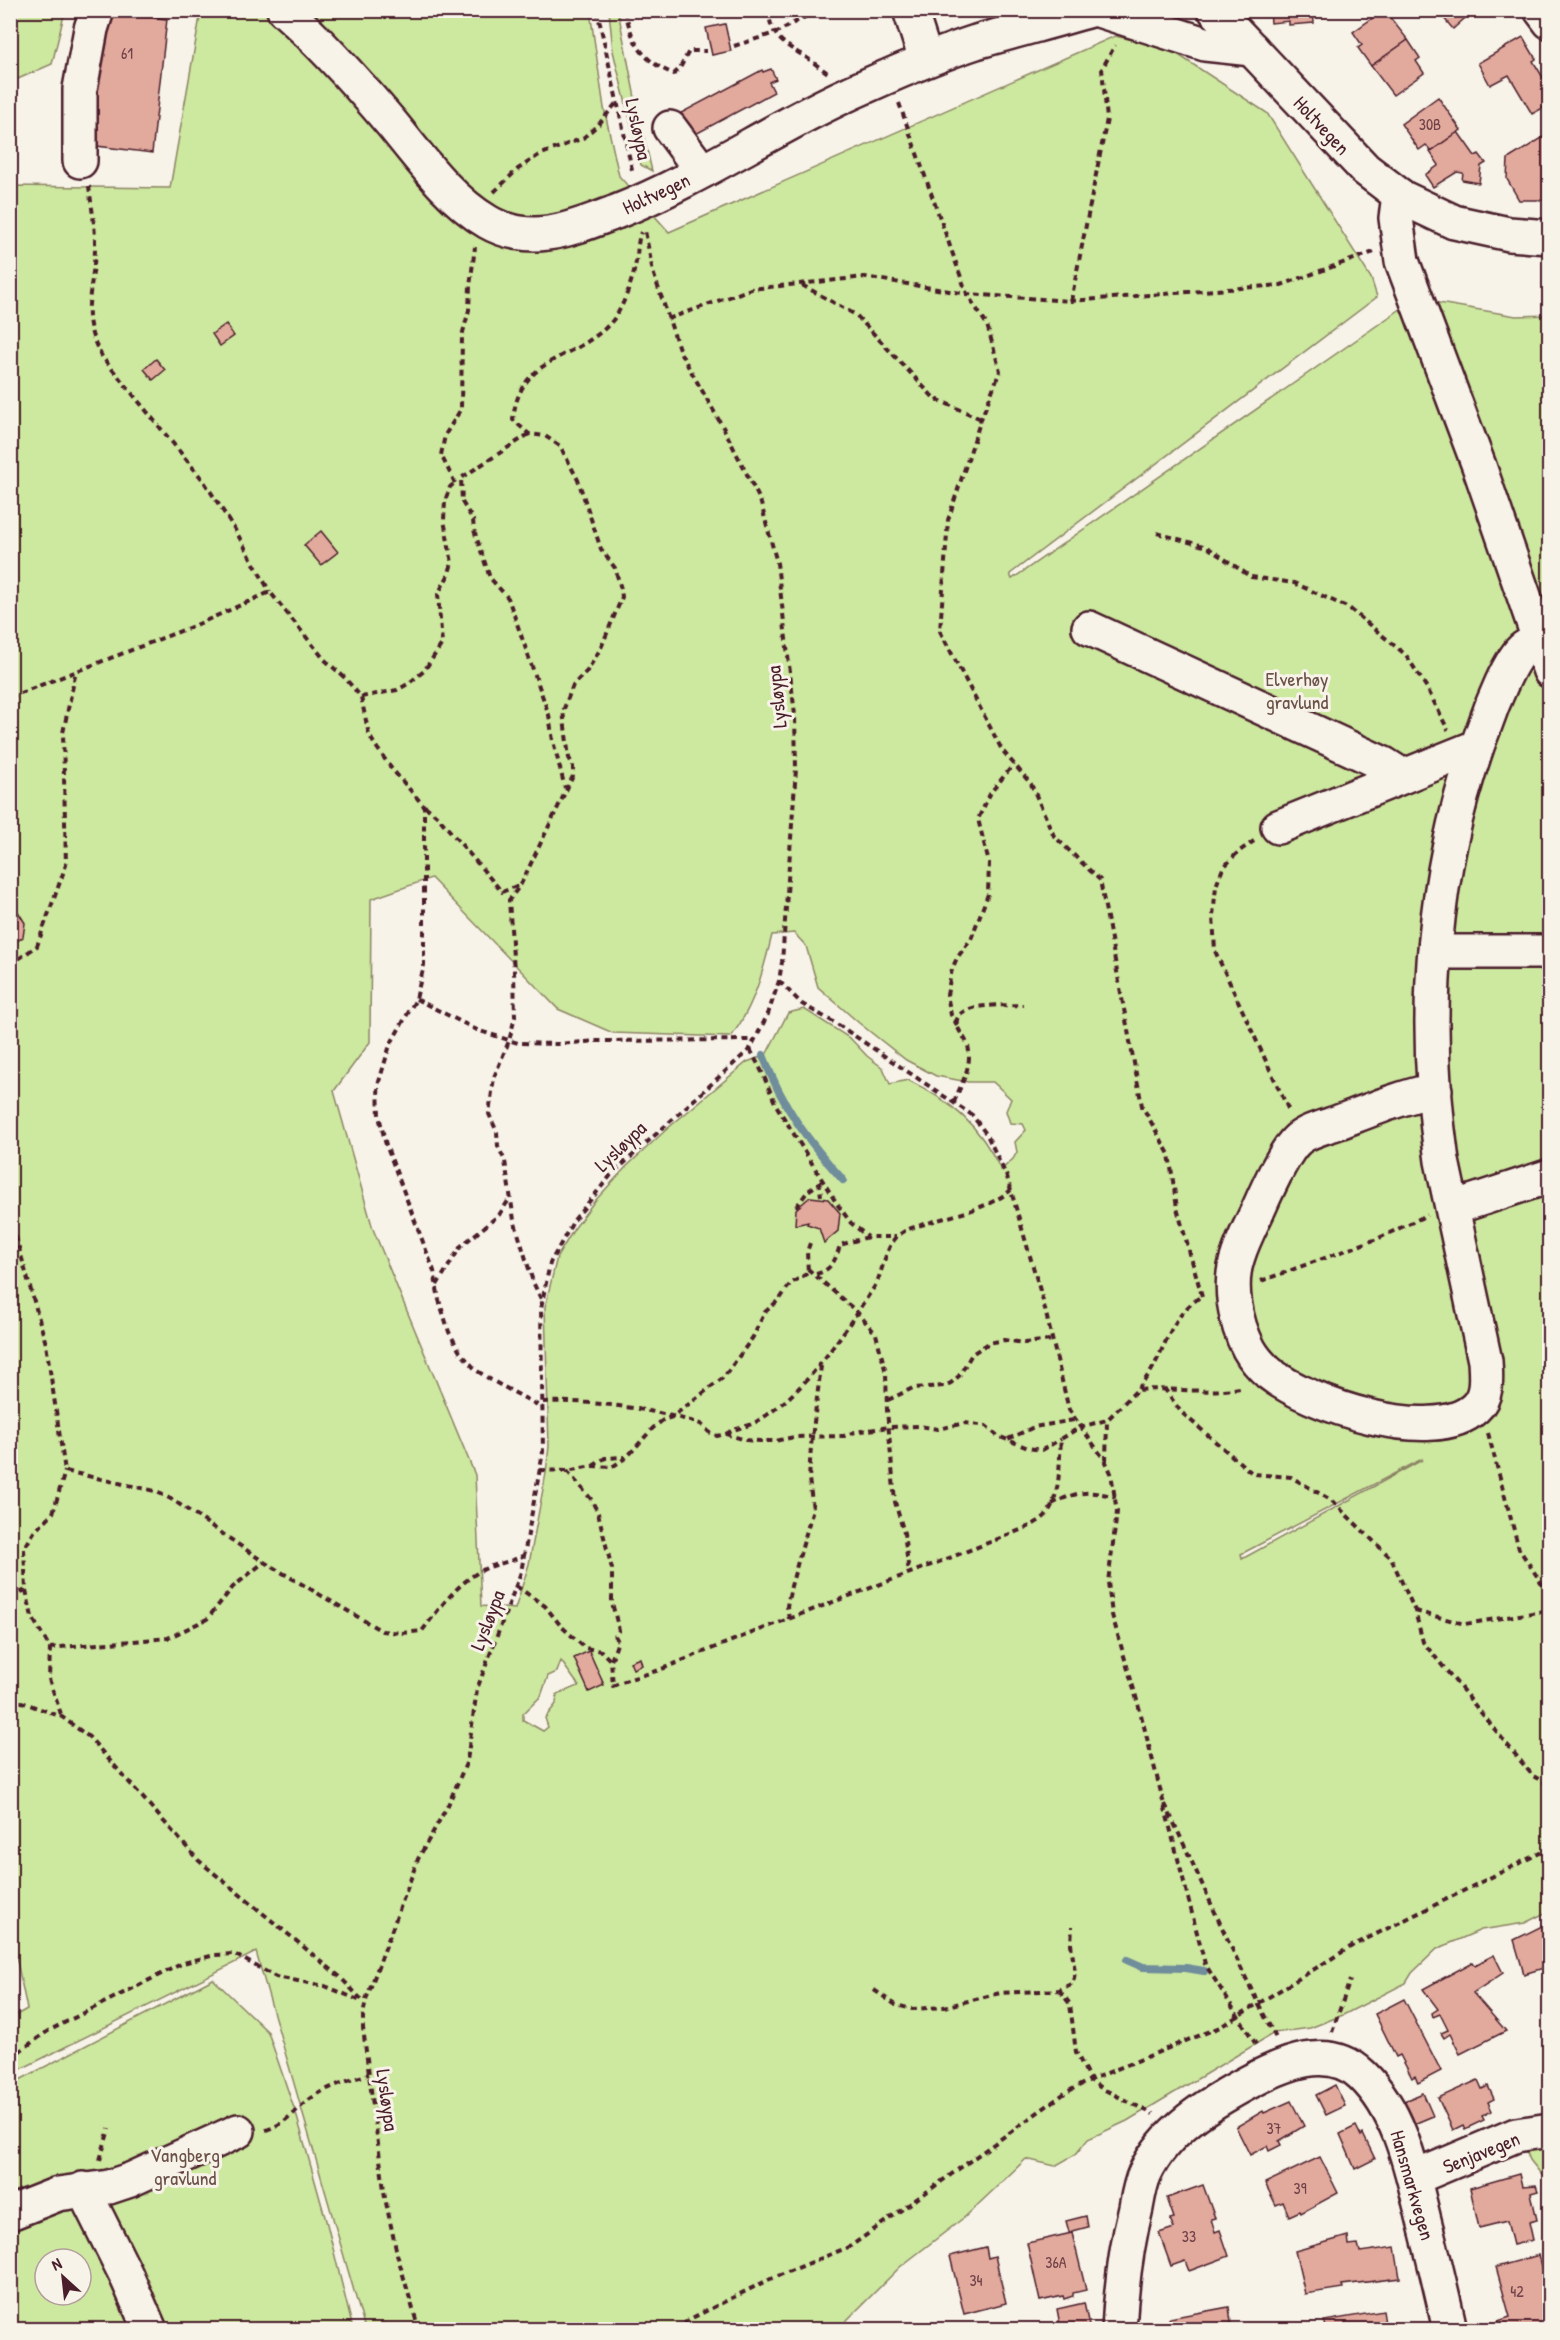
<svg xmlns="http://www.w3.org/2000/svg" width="1560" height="2340" viewBox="0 0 1560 2340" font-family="'Patrick Hand',sans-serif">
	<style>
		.green { fill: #cde89f; stroke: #8c8465; stroke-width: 1.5; fill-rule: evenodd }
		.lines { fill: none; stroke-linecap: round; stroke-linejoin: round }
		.stream { stroke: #6f8d9c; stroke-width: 8 }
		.building { fill: #e2a99d; stroke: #4a1f2b; stroke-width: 1.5 }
		.minor-casing { stroke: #4a1f2b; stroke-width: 38 }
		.path { stroke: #4a1f2b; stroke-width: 4; stroke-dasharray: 6 4.5; stroke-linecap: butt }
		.minor { stroke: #f7f3e8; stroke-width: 33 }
		.labels { text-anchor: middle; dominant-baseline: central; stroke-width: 6; stroke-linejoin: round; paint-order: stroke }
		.number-label { font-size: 16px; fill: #704248 }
		.street-label { font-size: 20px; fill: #4a1f2b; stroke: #f7f3e8 }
		.park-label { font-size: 20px; fill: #6b5148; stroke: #f7f3e8 }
	</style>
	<rect width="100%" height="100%" fill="#f7f3e8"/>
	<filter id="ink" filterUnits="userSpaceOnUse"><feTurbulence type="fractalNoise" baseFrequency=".0167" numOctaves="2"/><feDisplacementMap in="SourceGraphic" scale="12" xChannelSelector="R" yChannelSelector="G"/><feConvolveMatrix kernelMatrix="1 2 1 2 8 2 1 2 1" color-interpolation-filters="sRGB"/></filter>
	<g filter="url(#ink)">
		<g class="green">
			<path d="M11,10l54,1 -13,53 -41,18z"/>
			<path d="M201,11h389l14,97 15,68 50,56 446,-196 53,12 99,65 104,165 6,19 -367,277 2,5 403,-280 101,17 33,-1v1596l-24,12 -44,7 -44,19 -25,24 -6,10 -63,32 -33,13 -36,5 -147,88 -39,18 -12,15 -21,12 -29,-7 -60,57 -66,51 -62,62h-473l-109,-377 -245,122v-56l16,-9 -17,-82v-1741l160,2zM431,878l127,131 55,24 118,4c23,-31 32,-65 41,-102l22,-2 12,13 12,41 41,36 47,37 30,16 32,6h25l18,17 -5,12 4,12 13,1 3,6 -11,12 2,10 -4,7 -12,11c-22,-45 -48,-68 -93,-90l-18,4 -7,-16 -16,-12 -16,-17 -47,-30 -16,4 -22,42 -19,7 -79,66 -42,39 -33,36 -19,26 -17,28 -12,50 4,139 -3,27 -17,91 -14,45 -34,-3 -6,-131 -102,-246 -39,-138 36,-49 1,-143zM1422,1459v1l-180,99 -1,-5zM561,1661l18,25 -22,8 -1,10 -11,14 3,9 -5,4 -20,-11v-6l18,-18 7,-20 9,-4z"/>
			<path d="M609,11h9l19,97 15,63 -11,-6 -28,-114z"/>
			<path d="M213,1979l55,53 29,85 30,107 26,105h-342l-1,-244zM45,2259h36v36h-36z"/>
			<path d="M1533,2138l16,17v29l-19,-24 -7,-17z"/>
		</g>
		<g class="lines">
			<g class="stream">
				<path d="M763,1055c19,51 44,85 80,125"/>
				<path d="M1127,1960l16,7 43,1 18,3"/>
			</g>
		</g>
		<g class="building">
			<path d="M167,10h24v4z"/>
			<path d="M782,10h21l-17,9z"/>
			<path d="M1270,10h43l1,13 -25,2v-4l-18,2z"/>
			<path d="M1384,10l24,30 -37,26 -13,-18 4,-3 -9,-13z"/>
			<path d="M1437,10h37l-21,19z"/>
			<path d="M104,12l63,7 -15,134 -63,-8z"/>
			<path d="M725,24l6,27 -19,4 -6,-27z"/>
			<path d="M1523,37l13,22 -3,2 17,28v15l-18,10 -23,-39 -19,10 -12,-22z"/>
			<path d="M1408,40l12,18 -4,3 8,12 -31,22 -22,-29z"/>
			<path d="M771,69l5,10 -7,3 5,10 -82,44 -11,-23 81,-43 1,2z"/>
			<path d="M1438,97l23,33 -30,21 -5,-6 -7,5 -18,-26z"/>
			<path d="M1458,132l17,24 4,-2 7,9 -5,3 -2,17 -17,-3 1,-7 -6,-1 -24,15 -8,-12 14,-10 -9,-13z"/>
			<path d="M1550,133v64l-5,3h-26l-12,-21 1,-20z"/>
			<path d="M226,324l8,12 -14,10 -8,-12z"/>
			<path d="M156,359l9,11 -12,10 -9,-11z"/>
			<path d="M321,531l17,21 -17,13 -17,-20z"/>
			<path d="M10,905h4l11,18 -2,14 -13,9z"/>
			<path d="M810,1197l18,2 12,14 -2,18 -14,12 -5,-15 -12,-4 1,-2 -13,3 1,-16z"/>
			<path d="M589,1651l15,34 -15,7 -15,-34z"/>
			<path d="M640,1658l2,7 -9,4 -3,-7z"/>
			<path d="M1550,1922v44l-26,8 -10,-34z"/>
			<path d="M1494,1955l9,18 -30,20 33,38 -46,23 -10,-20 -6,4 -3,-5 7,-3 -8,-16 -7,3 -1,-4 6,-4 -15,-20 50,-27 2,3z"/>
			<path d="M1404,1999l37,72 -23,12 -3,-7 -3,2 -12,-23 -4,2 -21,-43z"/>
			<path d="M1545,2049h5v24h-3z"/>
			<path d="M1478,2080l4,9 6,-3 6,13 -6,3 4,9 -10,5 2,4 -19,9 -2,-4 -10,5 -15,-32z"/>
			<path d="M1335,2085l10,21 -19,9 -10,-20z"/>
			<path d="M1423,2093l10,23 -19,8 -10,-23z"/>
			<path d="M1291,2101l13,25 -25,15 2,4 -12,6 -2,-5 -17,9 -14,-28 27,-16 1,2z"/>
			<path d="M1356,2126l5,10 2,-2 12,25 -20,10 -15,-35z"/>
			<path d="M1320,2157l18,36 -37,20 -1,-2 -11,5 -6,-14 -7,3 -11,-22z"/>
			<path d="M1519,2174l3,12 14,-1 2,6 -7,2 6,27 -8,2 4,18 -20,5 -6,-24 -28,7 -9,-40z"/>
			<path d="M1203,2185l12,33 -4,1 4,13 5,-2 9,26 -40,15 -4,-10 -14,5 -12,-33 15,-5 -4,-9 4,-1 -7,-20z"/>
			<path d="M1086,2216l2,11 -19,5 -3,-11z"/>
			<path d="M1072,2233l14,57 -13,3v3l-9,3 -1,-3 -23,5 -13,-58z"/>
			<path d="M1348,2236l1,9 9,-1 2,8 35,-5 5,31 -58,7 1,3 -38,6 -10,-43z"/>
			<path d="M986,2247l2,11 7,-2 11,47 -42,11 -14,-58z"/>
			<path d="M1539,2255l10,38 -4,2 5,8v21l-22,6h-28l-2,-9 12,-4 -14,-50z"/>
			<path d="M1084,2303l6,27h-29l-4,-21z"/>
			<path d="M1229,2307l3,23h-61l-2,-12z"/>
			<path d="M1383,2311l3,19h-61l-1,-9z"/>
		</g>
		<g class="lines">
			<g class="minor-casing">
				<g id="minor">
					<path d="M284,10c39,34 75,75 108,114 28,34 57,75 96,98 17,10 40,14 60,11 23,-3 46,-13 68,-21 87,-34 164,-89 250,-126 36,-16 73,-32 110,-44 38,-11 77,-21 115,-32"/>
					<path d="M910,10l16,50"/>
					<path d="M1098,10l107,34 47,5"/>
					<path d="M1215,10l150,159 38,29 51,24 55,12 41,3"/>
					<path d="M1541,10l9,12"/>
					<path d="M670,128l32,43"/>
					<path d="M80,161v-72l11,-60 6,-19"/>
					<path d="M1399,195l-3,23 6,43 77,205 71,205"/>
					<path d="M1089,628l295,136 19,12"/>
					<path d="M1278,827l198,-80"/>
					<path d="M1435,952h115"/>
					<path d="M1435,1090c-34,7 -67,21 -99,33 -12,4 -28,8 -38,16 -14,12 -32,53 -40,71 -7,15 -15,30 -20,46 -10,28 -3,67 11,93 5,9 12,17 20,24 38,31 164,74 206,35 13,-12 11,-30 10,-47l-43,-200c-21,-145 -10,-299 43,-436 6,-18 25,-67 39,-77 7,-5 17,-8 26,-10"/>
					<path d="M1453,1208l97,-32"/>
					<path d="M1414,2178l102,-43 34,-5"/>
					<path d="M83,2189l43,86 24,55"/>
					<path d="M10,2213l48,-19 51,-7 21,-7 108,-49"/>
					<path d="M1119,2330c2,-41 7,-82 17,-122 2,-11 4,-24 9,-35 20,-43 63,-69 104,-91 34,-18 80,-39 113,-7 42,40 51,104 65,157 8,32 16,65 23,98"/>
				</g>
			</g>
			<g class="path">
				<path d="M597,10l36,164"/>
				<path d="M625,10c7,33 17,51 49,64l6,-6 9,-17h17"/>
				<path d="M769,10c0,26 16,35 35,46 8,5 16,12 24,17"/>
				<path d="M734,46l41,-13 43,-23"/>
				<path d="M899,103l68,191 20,31 13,46 -19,48 -33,101 -8,111 62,119 29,34 23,52 46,44 42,226 27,48 8,54 25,88"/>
				<path d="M89,186c2,18 6,37 6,56 1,45 -19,73 8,116l100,122 31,48 36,64"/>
				<path d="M494,192l24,-23 21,-14 44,-17 16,-14 19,-23"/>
				<path d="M802,285l54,30 78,83 47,21"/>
				<path d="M1071,301l36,-182 -5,-50 13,-24"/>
				<path d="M668,319l83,-30 114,-12 102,17 104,7 210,-16 93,-33"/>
				<path d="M529,434l-68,44 1,24 11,18 1,10 16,48 18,20 41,117 4,26 12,47"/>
				<path d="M455,483l-14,-28 4,-20 16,-26 1,-73 7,-26 1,-24 5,-39"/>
				<path d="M1157,533l50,14 44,30 43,6 55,25 57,47 21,33 21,42"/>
				<path d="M10,697l186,-72 74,-33 54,67 21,19 16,19 8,38 6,10 16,23 33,38v159l-8,34 -26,46 -12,40 1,31 7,29 48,126 5,29 10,32 11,20 16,18 15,10 52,28"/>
				<path d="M361,697l36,-7 11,-6 16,-13 18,-27 -4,-50 10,-18 4,-13 -8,-43 1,-19 5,-14 6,-5"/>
				<path d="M425,806l13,11 64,75 19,-8"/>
				<path d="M1254,841l-16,11 -15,16 -7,18 -3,30 2,35 75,162"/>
				<path d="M10,965l27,-19 29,-81 -3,-132 13,-62"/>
				<path d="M779,981l23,23 35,20 135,91 15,20 20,42 36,124 26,109 37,52 5,11 6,39 -9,70 4,33 27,92 66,257 52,82"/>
				<path d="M416,999l61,31 41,13 40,1 39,-3 158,-1"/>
				<path d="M957,1025l-6,-10 -4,-20 5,-26 5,-11 14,-19 17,-45 1,-31 -11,-44 13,-27 23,-28"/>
				<path d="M750,1049l12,23 14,33 61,99 14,19 17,14"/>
				<path d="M954,1102c6,-15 16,-32 15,-49 0,-14 -11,-20 -12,-29 -4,-23 52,-18 66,-19"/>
				<path d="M819,1181l2,15"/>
				<path d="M796,1207l12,-16 12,-8"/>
				<path d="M10,1216l36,128 19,127 90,20 18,9 91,62 118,69 20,2 20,-2c19,-25 38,-52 67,-64 12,-4 24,-6 35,-12"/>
				<path d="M808,1269l49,43 19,22 10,39 1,37 8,92 9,31 5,40"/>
				<path d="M816,1274c16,-4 20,-15 24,-29l28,-8h28"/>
				<path d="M1261,1281l116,-42 50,-24"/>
				<path d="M437,1285l24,-39 38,-31 11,-17"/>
				<path d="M541,1299l-8,-17 -19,-62 -9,-59 -7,-15 -1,-14 -8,-18 5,-37 15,-36 6,-24 -1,-46 -5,-71 12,-16 52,-108v-11l-4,-7 -6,-47 10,-26 14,-14 14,-23 21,-51 -1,-8 -6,-21 -14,-19 -23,-69 -18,-34 -15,-10 -16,-2 -16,-14c6,-67 65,-58 100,-100 12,-15 22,-47 24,-65 1,-9 1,-15 4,-23"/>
				<path d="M1164,1388l17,24 72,62 38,3 40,23 60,58 24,53 8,31 110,134 17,9"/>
				<path d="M1138,1389c5,-7 12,-15 16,-23 14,-27 20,-53 48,-70"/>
				<path d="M888,1400l25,-12 31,-2 7,-3 8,-7 13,-22 17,-11 15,-3 20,3 28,-3"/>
				<path d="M543,1402c52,-2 109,7 158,22l8,8 8,4 9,-2 20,6 14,1h15l19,-4 50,-1 11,-4 34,-5 30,-1 19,3 27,-6 21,3 12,10 30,12 14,2 19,-11"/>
				<path d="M1488,1433l31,116 31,47"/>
				<path d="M726,1434c9,-6 21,-7 30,-12 55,-33 84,-86 119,-136 8,-15 9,-34 20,-47 10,-11 20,-12 33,-16 28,-9 60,-14 83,-33"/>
				<path d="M1008,1439l26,-12 40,-7"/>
				<path d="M1106,1461l1,-40"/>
				<path d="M593,1466l12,-8 20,-1"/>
				<path d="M540,1470l27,1 25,-5 20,1 15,-10 26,-29 10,-8 9,-3 52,-40 29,-40 12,-25 15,-13 10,-15 18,-11 -1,-21 4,-12"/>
				<path d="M567,1471l24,28 7,14 14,56v34l7,27 -4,6 3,5 -7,20 2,25c18,-9 38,-12 56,-20 119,-49 241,-91 361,-140 5,-3 12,-6 16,-11 15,-18 13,-53 15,-76l19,-12 27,-7 30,-30c35,-3 73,5 107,-3"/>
				<path d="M1052,1504c26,-13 35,-14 64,-7"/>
				<path d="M516,1586l29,20 16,20 24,22 16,3 10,10"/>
				<path d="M26,1590l6,27 18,31 -1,31 13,38"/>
				<path d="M10,1597l16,-7 -2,-41 10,-17 19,-19 12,-42"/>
				<path d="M1415,1611l50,13 85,-14"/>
				<path d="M789,1619l-2,-13 4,-20 22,-77 -4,-30 2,-33 10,-80"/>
				<path d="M50,1648l118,-10 39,-19 26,-32 31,-25"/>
				<path d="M10,1702h12l40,15 27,20 109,123 141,116 25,26"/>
				<path d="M1165,1804c37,78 71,158 111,234"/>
				<path d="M874,1990l22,15 16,4 32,-2 56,-14 59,-3 12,-6 3,-6 1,-6 -4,-28 1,-17"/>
				<path d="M1059,1990l11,14 6,48 14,28 11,8 52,26"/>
				<path d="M1332,2032l18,-52"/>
				<path d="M10,2058l38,-27 135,-68 32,-8 19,-1 42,23 49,9 36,15"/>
				<path d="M266,2130c21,-6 31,-23 50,-35 16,-10 35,-15 53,-21"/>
				<path d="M100,2160l9,-31"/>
				<path d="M419,2330l-22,-76 -12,-56 -22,-170v-14l4,-17 51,-138 30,-54 19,-44 10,-72 44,-117 22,-120 -2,-144 9,-45 24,-43 37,-45 139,-126 18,-35 11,-33 3,-19 14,-193 -1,-54 -18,-152 -17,-63 -36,-71 -44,-77 -27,-80 -8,-41"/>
				<path d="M676,2330l14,-11 78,-39 83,-34 214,-153 25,-13 130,-53 132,-81 198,-98"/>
			</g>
			<use href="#minor" class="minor"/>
		</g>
	</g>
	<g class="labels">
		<g class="number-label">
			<text x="127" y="53">61</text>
			<text x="1430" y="124">30B</text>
			<text x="1274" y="2128">37</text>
			<text x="1300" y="2188">39</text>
			<text x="1189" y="2236">33</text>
			<text x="1056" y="2262">36A</text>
			<text x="976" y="2280">34</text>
			<text x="1517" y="2291">42</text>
		</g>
		<g class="street-label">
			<text transform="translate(1322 125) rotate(47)">Holtvegen</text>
			<text transform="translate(639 129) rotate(78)">Lysløypa</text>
			<text transform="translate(656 193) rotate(-25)">Holtvegen</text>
			<text transform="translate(776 697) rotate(-96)">Lysløypa</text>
			<text transform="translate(620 1146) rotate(-44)">Lysløypa</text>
			<text transform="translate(487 1620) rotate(-69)">Lysløypa</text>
			<text transform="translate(388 2100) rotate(82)">Lysløypa</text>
			<text transform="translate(1481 2152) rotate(-22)">Senjavegen</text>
			<text transform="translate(1413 2185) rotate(74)">Hansmarkvegen</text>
		</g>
		<g class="park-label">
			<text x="1297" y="678">Elverhøy<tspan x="1297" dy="23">gravlund</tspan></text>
			<text x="185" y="2154">Vangberg<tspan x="185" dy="23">gravlund</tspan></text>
		</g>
	</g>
	<rect width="1560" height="2340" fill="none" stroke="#f7f3e8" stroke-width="36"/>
	<rect x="18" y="18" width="1524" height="2304" fill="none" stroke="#4a1f2b" stroke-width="2" filter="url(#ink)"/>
	<g transform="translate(63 2277) rotate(333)"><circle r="28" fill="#f7f3e8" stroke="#b29e9c" stroke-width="1.5"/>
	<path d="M0-4.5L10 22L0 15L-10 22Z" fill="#4a1f2b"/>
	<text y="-9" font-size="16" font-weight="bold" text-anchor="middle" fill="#4a1f2b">N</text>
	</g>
</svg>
